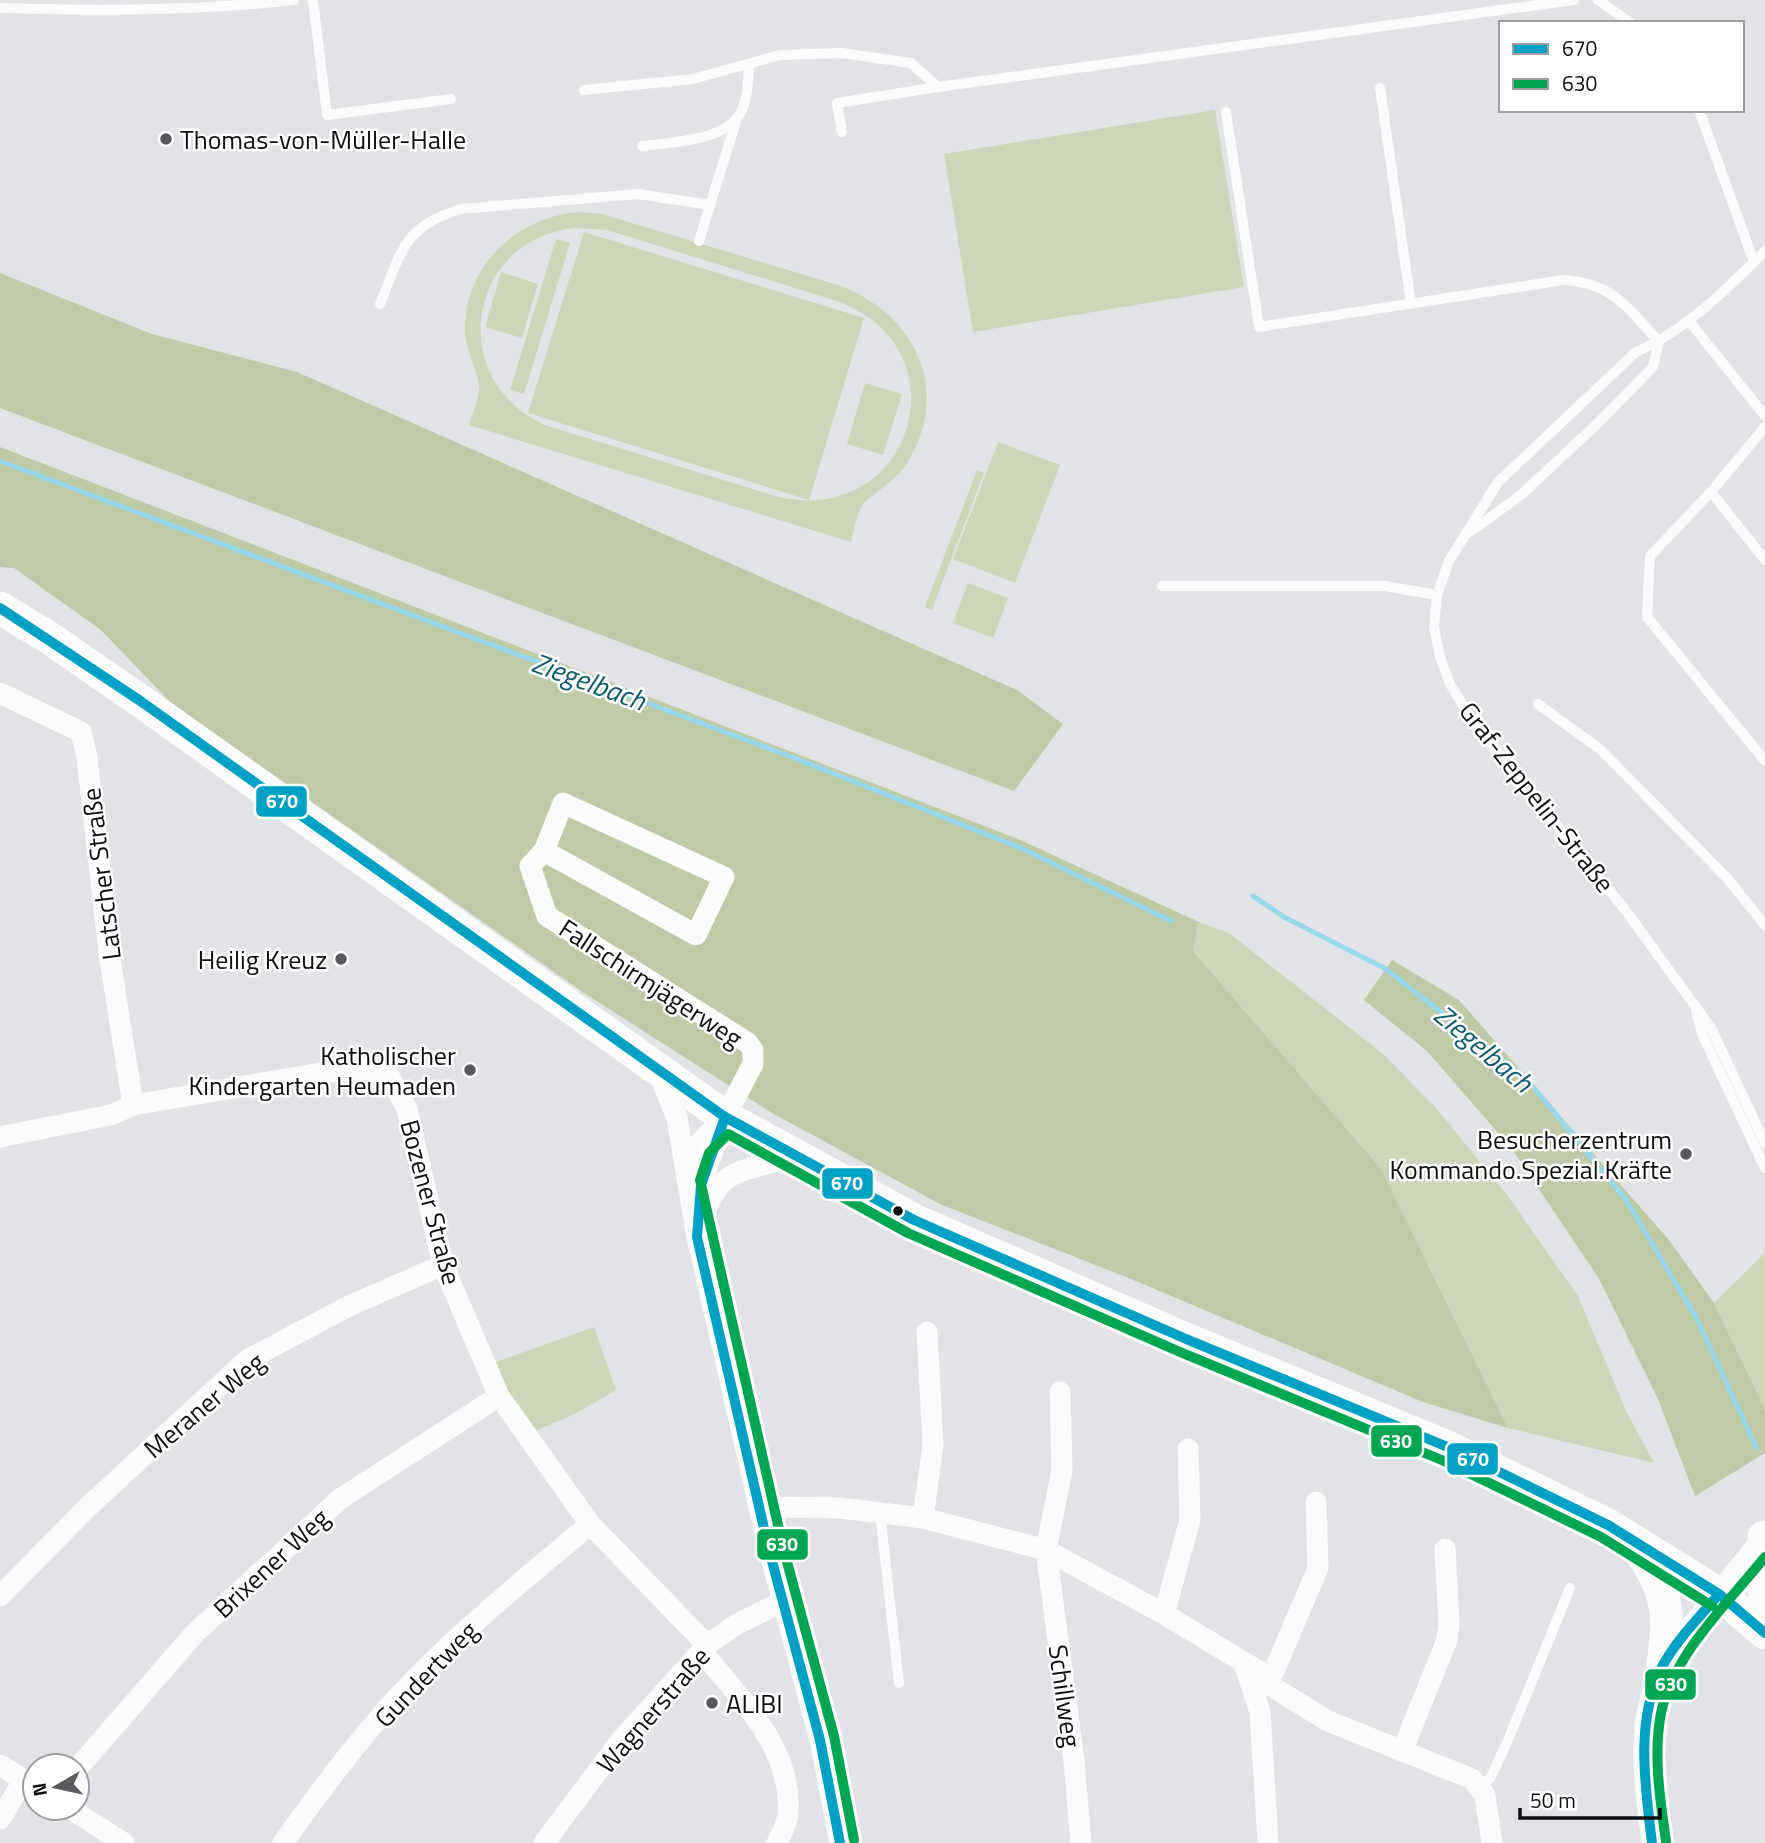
<svg xmlns="http://www.w3.org/2000/svg" width="1765" height="1843" viewBox="0 0 1765 1843" font-family="'Titillium Web',sans-serif">
	<style>
		.green { fill: #cdd6b9; fill-rule: evenodd }
		.forest { fill: #bfcaa6 }
		.lines { fill: none; stroke-linecap: round; stroke-linejoin: round }
		.stream { stroke: #98d9eb; stroke-width: 5 }
		.lane { stroke: #fbfbfb; stroke-width: 10 }
		.street { stroke: #fbfbfb; stroke-width: 21 }
		.primary { stroke: #fbfbfb; stroke-width: 33 }
		.bus-1-casing { stroke: #fff; stroke-width: 16 }
		.bus-2-casing { stroke: #fff; stroke-width: 16 }
		.bus-1 { stroke: #01a1c5; stroke-width: 10 }
		.bus-2 { stroke: #00a651; stroke-width: 10 }
		.poi-dot { fill: #58595c; stroke: #fff; stroke-width: 2.5 }
		.bus-dot { fill: #0e0f11; stroke: #fff; stroke-width: 2.5 }
		.labels { text-anchor: middle; dominant-baseline: central; stroke-width: 5; stroke-linejoin: round; paint-order: stroke }
		.poi-label { font-size: 26px; fill: #0e0f11; stroke: #fff; text-anchor: end }
		.street-label { font-size: 26px; fill: #0e0f11; stroke: #fff }
		.water-label { font-size: 28px; font-style: italic; fill: #0c5c6c; stroke: #fff }
		.line-badge { stroke: #fff; stroke-width: 2.5 }
		.badge-label { font-size: 19px; text-anchor: middle; font-weight: bold; fill: #fff }
	</style>
	<rect width="100%" height="100%" fill="#e2e3e6"/>
	<g class="green">
		<path d="M1215,110l29,177 -271,45 -29,-178z"/>
		<path d="M579,212l23,2 236,71c78,28 116,108 67,181 -10,16 -38,31 -43,40 -6,10 -8,25 -11,36l-382,-117c3,-11 10,-25 10,-37 1,-10 -13,-38 -14,-56 -1,-66 51,-115 114,-120zM574,228l33,2 230,71c129,47 77,226 -58,196l-231,-71c-102,-42 -84,-185 26,-198z"/>
		<path d="M584,232l280,86 -55,182 -281,-87z"/>
		<path d="M556,239l14,4 -46,151 -14,-4z"/>
		<path d="M501,272l37,12 -16,54 -37,-11z"/>
		<path d="M865,383l37,11 -19,61 -36,-11z"/>
		<path d="M998,442l62,23 -45,118 -62,-24z"/>
		<path d="M977,470l7,3 -52,137 -7,-3z"/>
		<path d="M968,583l40,15 -15,40 -40,-15z"/>
		<path d="M1199,922l30,11 153,120 54,55 71,87 71,101 48,115 28,52 -146,-35 -127,-259 -188,-218z"/>
		<path d="M1765,1253v157l-51,-107z"/>
		<path d="M594,1327l22,63 -43,25 -43,18 -37,-70z"/>
	</g>
	<g class="forest">
		<path d="M0,273l152,61 145,38 720,318 46,34 -49,67 -1014,-383z"/>
		<path d="M0,447l1018,392 181,83 -6,29 188,218 127,259 -85,-26 -292,-123 -191,-75 -168,-91 -188,-120 -414,-291 -69,-72 -87,-62 -14,-1z"/>
		<path d="M1392,960l67,40 210,240 45,63 51,107v43l-70,43 -37,-97 -60,-122 -86,-128 -85,-98 -63,-51z"/>
	</g>
	<g class="lines">
		<g class="stream">
			<path d="M0,461l797,298 226,90 148,72"/>
			<path d="M1253,896l31,21 100,51 142,110 100,122 71,119 59,128"/>
		</g>
		<g class="lane">
			<path d="M313,0l14,115 124,-16"/>
			<path d="M1598,0l33,23"/>
			<path d="M0,8c99,3 195,3 294,-8"/>
			<path d="M1380,88l31,216"/>
			<path d="M584,90l109,-11 87,-24 62,-2 69,10 27,24 636,-87"/>
			<path d="M1699,110l55,152"/>
			<path d="M1226,112l33,215 305,-47c49,3 64,28 95,62"/>
			<path d="M842,132l-5,-29 101,-16"/>
			<path d="M642,146c26,-3 77,-5 95,-28 11,-13 11,-37 12,-54"/>
			<path d="M699,241l38,-123"/>
			<path d="M1765,251c-38,38 -79,79 -129,101l-138,130 -49,79 -12,34 -3,32 6,30 10,27 22,36 154,191 85,117 54,115"/>
			<path d="M380,304c21,-51 23,-78 81,-95l177,-15 72,11"/>
			<path d="M1689,321l76,95"/>
			<path d="M1765,427l-54,65 -61,64 -3,61 118,144"/>
			<path d="M1711,492l54,68"/>
			<path d="M1470,532l51,-37 77,-72 55,-56 6,-25"/>
			<path d="M1162,586h223l52,9"/>
			<path d="M1538,704l63,46 125,127 39,48"/>
			<path d="M1696,1011l6,23 63,134"/>
			<path d="M880,1513l19,170"/>
			<path d="M1480,1787l11,-10 17,-37 62,-152"/>
		</g>
		<g class="street">
			<path d="M0,693l81,39 6,25 22,196 24,152"/>
			<path d="M544,851l152,84 28,-58 -161,-74 -19,48 -14,15 17,50 201,127 5,7v14l-28,53 -24,68 -4,52"/>
			<path d="M657,1069l20,49 20,119 72,313 51,190 20,103"/>
			<path d="M0,1137l111,-22 22,-10 188,-32 44,-4 23,5 19,35 36,156 56,131 91,128 117,121"/>
			<path d="M688,1173l9,-27 26,-27"/>
			<path d="M704,1215c18,-53 46,-42 91,-60"/>
			<path d="M1060,1392l2,78 -16,80 28,211 7,82"/>
			<path d="M759,1507l81,1 83,10 123,32 118,64 96,58 3,9 65,40 144,58 13,16 7,48"/>
			<path d="M923,1518l10,-73 -6,-113"/>
			<path d="M0,1596l90,-91 157,-145 102,-54 94,-41"/>
			<path d="M1164,1614l26,-94 -2,-71"/>
			<path d="M702,1651c37,48 91,96 86,162 0,10 -7,21 -11,30"/>
			<path d="M1245,1666l15,46 8,131"/>
			<path d="M1260,1672l14,-1 44,-103 -2,-66"/>
			<path d="M1402,1751l45,-111 2,-17 -4,-74"/>
			<path d="M0,1765l35,22"/>
			<path d="M77,1769l118,-136 145,-134 159,-103"/>
			<path d="M69,1808l55,35"/>
			<path d="M0,1819l24,-39"/>
			<path d="M283,1843c40,-56 82,-113 131,-163 55,-56 116,-105 176,-156"/>
			<path d="M544,1843l78,-104 85,-94 30,-21 45,-22"/>
			<path d="M1652,1843c-6,-47 -15,-104 0,-150 14,-45 81,-116 112,-156"/>
		</g>
		<g class="primary">
			<path d="M0,608l48,29 91,63 586,417 189,103 272,119 264,109 158,77 111,69 46,39"/>
			<path d="M1764,1537l-2,35 3,22"/>
			<path d="M1636,1544c32,49 34,64 27,121"/>
		</g>
		<g class="bus-1-casing">
			<g id="bus-1">
				<path d="M0,608l139,92 586,417 189,103 272,119 264,109 158,77 111,69 46,39"/>
				<path d="M725,1117l-24,68 -4,52 72,313 51,190 20,103"/>
				<path d="M1652,1843c-7,-58 -17,-122 10,-176 14,-27 38,-50 57,-73"/>
			</g>
		</g>
		<g class="bus-2-casing">
			<g id="bus-2">
				<path d="M854,1840l-20,-104 -51,-189 -83,-367 9,-27 19,-19 180,99 272,119 264,109 157,76 111,69"/>
				<path d="M1666,1841c-6,-42 -13,-86 -5,-128 13,-60 67,-110 104,-156"/>
			</g>
		</g>
		<use href="#bus-1" class="bus-1"/>
		<use href="#bus-2" class="bus-2"/>
	</g>
	<g class="poi-dot">
		<circle cx="166" cy="139" r="7"/>
		<circle cx="341" cy="959" r="7"/>
		<circle cx="470" cy="1070" r="7"/>
		<circle cx="1686" cy="1154" r="7"/>
		<circle cx="712" cy="1703" r="7"/>
	</g>
	<circle class="bus-dot" cx="898" cy="1211" r="6"/>
	<g class="labels">
		<g class="poi-label">
			<text x="180" y="139" text-anchor="start">Thomas-von-Müller-Halle</text>
			<text x="327" y="959">Heilig Kreuz</text>
			<text x="456" y="1055">Katholischer<tspan x="456" dy="30">Kindergarten Heumaden</tspan></text>
			<text x="1672" y="1139">Besucherzentrum<tspan x="1672" dy="30">Kommando.Spezial.Kräfte</tspan></text>
			<text x="726" y="1703" text-anchor="start">ALIBI</text>
		</g>
		<g class="street-label">
			<text transform="translate(1537 797) rotate(52)">Graf-Zeppelin-Straße</text>
			<text transform="translate(101 874) rotate(-97)">Latscher Straße</text>
			<text transform="translate(651 983) rotate(33)">Fallschirmjägerweg</text>
			<text transform="translate(431 1202) rotate(75)">Bozener Straße</text>
			<text transform="translate(204 1405) rotate(-40)">Meraner Weg</text>
			<text transform="translate(271 1563) rotate(-43)">Brixener Weg</text>
			<text transform="translate(426 1674) rotate(-46)">Gundertweg</text>
			<text transform="translate(1065 1696) rotate(82)">Schillweg</text>
			<text transform="translate(653 1710) rotate(-49)">Wagnerstraße</text>
		</g>
		<g class="water-label">
			<text transform="translate(589 681) rotate(20)">Ziegelbach</text>
			<text transform="translate(1484 1048) rotate(40)">Ziegelbach</text>
		</g>
	</g>
	<g class="line-badge">
		<rect x="255" y="785" width="53" height="33" rx="7" fill="#01a1c5"/>
		<rect x="821" y="1167" width="53" height="33" rx="7" fill="#01a1c5"/>
		<rect x="1370" y="1424" width="53" height="34" rx="7" fill="#00a651"/>
		<rect x="1446" y="1442" width="53" height="34" rx="7" fill="#01a1c5"/>
		<rect x="756" y="1528" width="53" height="33" rx="7" fill="#00a651"/>
		<rect x="1644" y="1668" width="53" height="33" rx="7" fill="#00a651"/>
	</g>
	<g class="badge-label">
		<text x="282" y="808">670</text>
		<text x="847" y="1190">670</text>
		<text x="1396" y="1448">630</text>
		<text x="1473" y="1466">670</text>
		<text x="782" y="1551">630</text>
		<text x="1671" y="1691">630</text>
	</g>
	<rect x="1499" y="21" width="245" height="91" fill="#ffffff" stroke="#9f9fa0" stroke-width="2"/>
	<rect x="1513" y="44" width="35" height="10" fill="#01a1c5" stroke="#9f9fa0" stroke-width="2"/>
	<text x="1562" y="56" font-size="21" fill="#0e0f11">670</text>
	<rect x="1513" y="79" width="35" height="10" fill="#00a651" stroke="#9f9fa0" stroke-width="2"/>
	<text x="1562" y="91" font-size="21" fill="#0e0f11">630</text>
	<g transform="translate(56 1787) rotate(261)"><circle r="33" fill="#ffffff" stroke="#9f9fa0" stroke-width="2"/>
	<path d="M0-5L12 26L0 18L-12 26Z" fill="#58595c"/>
	<text y="-10" font-size="19" font-weight="bold" text-anchor="middle" fill="#0e0f11">N</text>
	</g>
	<path d="M1520 1808v10h140v-10" fill="none" stroke="#0e0f11" stroke-width="3.5"/>
	<text x="1530" y="1808" font-size="21" fill="#0e0f11" stroke="#ffffff" stroke-width="5" paint-order="stroke">50 m</text>
</svg>
